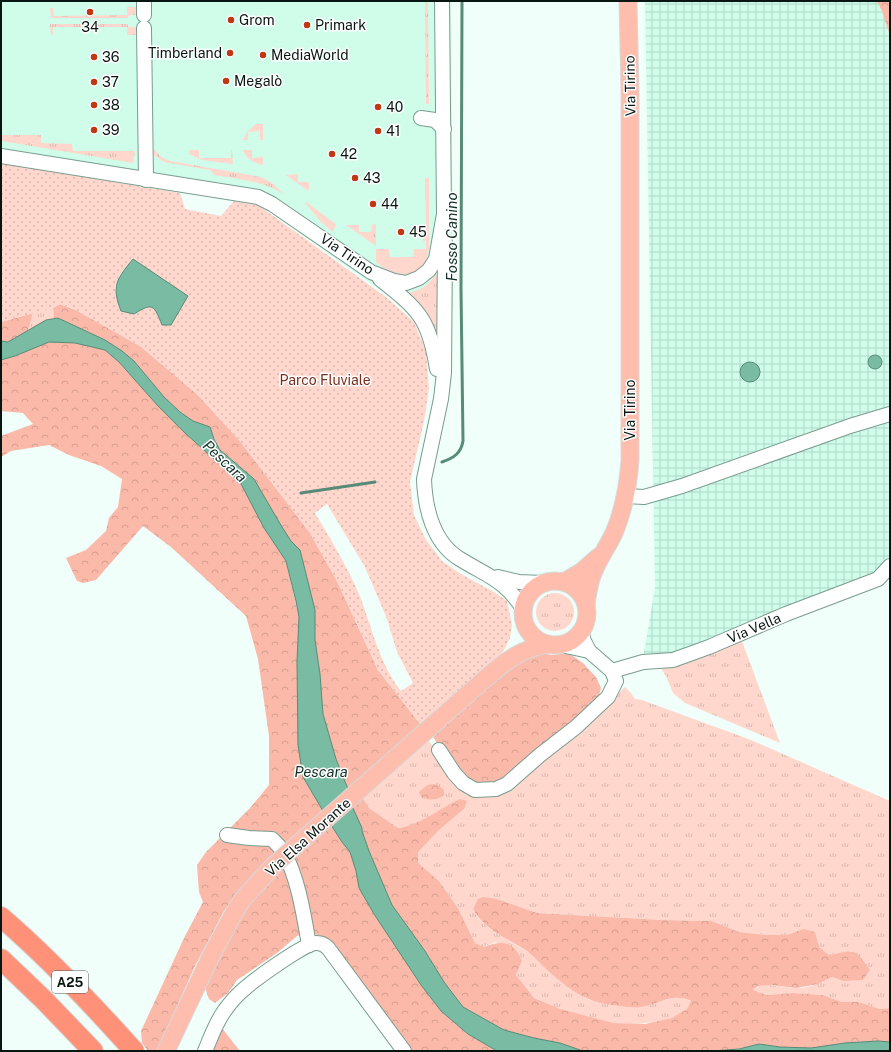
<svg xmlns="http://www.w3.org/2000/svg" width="891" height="1052" viewBox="0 0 891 1052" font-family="'Public Sans',sans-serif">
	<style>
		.built { fill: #cffdea }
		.industrial { fill: url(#industrial-grid) }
		.grass { fill: url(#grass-tufts) }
		.forest { fill: url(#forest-crowns) }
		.park { fill: url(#park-dots); fill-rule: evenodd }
		.garden { fill: #ffd7cd }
		.water { fill: #79bca3; stroke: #578a77 }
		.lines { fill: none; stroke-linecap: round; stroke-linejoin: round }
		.stream { stroke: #578a77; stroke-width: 3 }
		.minor-casing { stroke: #799c8e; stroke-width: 16 }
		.major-casing { stroke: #d7dad9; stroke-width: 19 }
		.highway-casing { stroke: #d7dad9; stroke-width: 22 }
		.minor { stroke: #fff; stroke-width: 14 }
		.major { stroke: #febdad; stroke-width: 17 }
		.highway { stroke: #fe9177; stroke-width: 20 }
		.major-bridge-casing { stroke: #d7dad9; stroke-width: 19; stroke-linecap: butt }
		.major-bridge { stroke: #febdad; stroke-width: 17 }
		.poi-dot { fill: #c03713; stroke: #fff; stroke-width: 1.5 }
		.labels { text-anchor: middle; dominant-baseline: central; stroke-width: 3; stroke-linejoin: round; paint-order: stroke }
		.shield { fill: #fff; stroke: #525c58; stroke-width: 1 }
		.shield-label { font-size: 13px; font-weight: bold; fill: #081611 }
		.poi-label { font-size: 14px; fill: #081611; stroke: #fff; text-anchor: start }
		.street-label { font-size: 14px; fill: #081611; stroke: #fff }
		.park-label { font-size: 14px; fill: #792e1d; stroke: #fff }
		.water-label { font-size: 15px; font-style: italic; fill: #103126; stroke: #fff }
	</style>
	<defs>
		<pattern id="industrial-grid" width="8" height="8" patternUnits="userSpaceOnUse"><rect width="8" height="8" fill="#cffdea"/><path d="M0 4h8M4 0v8" fill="none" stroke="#b0d8c8"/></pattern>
		<pattern id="grass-tufts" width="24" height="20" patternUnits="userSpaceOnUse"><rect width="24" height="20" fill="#ffd7cd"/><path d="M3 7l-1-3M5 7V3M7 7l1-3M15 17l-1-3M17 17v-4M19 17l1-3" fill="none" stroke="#d9b8af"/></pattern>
		<pattern id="forest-crowns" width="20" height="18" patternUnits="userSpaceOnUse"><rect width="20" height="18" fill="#fab9a9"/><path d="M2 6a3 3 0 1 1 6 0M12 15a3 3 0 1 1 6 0" fill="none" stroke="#d59e90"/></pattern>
		<pattern id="park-dots" width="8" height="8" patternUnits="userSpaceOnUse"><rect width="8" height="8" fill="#ffd7cd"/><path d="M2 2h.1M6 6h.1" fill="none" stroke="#d9b8af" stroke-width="1.8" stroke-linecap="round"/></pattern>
	</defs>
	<rect width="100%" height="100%" fill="#f0fff9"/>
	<path class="built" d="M1,1h450l2,306 -60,-8 -134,-95 -258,-43z"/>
	<path class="industrial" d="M645,1h245v557l-2,7 -16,13 -175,71 -54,9 12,-70z"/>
	<g class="grass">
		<path d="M425,1h3l1,103h-3z"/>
		<path d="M127,7h9v8h-6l-3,3h-76l-1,-10h3l1,8 73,-1z"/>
		<path d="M50,24h77l2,3h7v8h-9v-8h-74v8h-2z"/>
		<path d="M256,124h7v16h-3v-9l-12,1v8h-5l4,-8z"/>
		<path d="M1,135h40v8l31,1 1,7h62l-2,12 -132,-22z"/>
		<path d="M153,148l8,9 9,4 91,16 11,6 13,12c-21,-14 -47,-16 -71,-20l-4,-5 -46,-8 -10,-7z"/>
		<path d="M189,150h10v8h32v-8h1l1,14 -31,-4 -13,-6z"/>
		<path d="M243,150h9v8l11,-1v8c-10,-2 -16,-6 -20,-15z"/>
		<path d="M298,174v8h11v8h-2l-21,-15z"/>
		<path d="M306,202l30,22 -3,8 -12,-10 -16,-19z"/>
		<path d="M376,224v22l-30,-21h13v7h12l1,-7z"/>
		<path d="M436,274l1,3v57l-9,-17 -21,-24c16,-4 19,-6 29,-19z"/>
		<path d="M53,308l1,11 -8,1 -18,11 5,-18z"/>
		<circle cx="555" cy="612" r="19"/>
		<path d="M740,636l40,107 -95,-40 -12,-10 -7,-17 -8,-12z"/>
		<path d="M625,687l6,6 4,6 7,1 109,40 139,61v207l-10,1 -21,-7h-17l-19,-7 -30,-2 -26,2 -14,-5c11,-10 29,-2 43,-2 13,0 25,-5 36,-11l11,4 9,-30 -23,4 -10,-8 -16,-18 -16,6h-21l-27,-3 -27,-11 -49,-1 -126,-7 -40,-14 -24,10 5,9 12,11 38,23 34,31 27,17 52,7 31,-9h10l9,3c-1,3 -3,7 -4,8 -14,15 -55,16 -74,14 -21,-3 -60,-14 -78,-25 -8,-4 -14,-16 -19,-23l6,-14 -26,-19 -13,5 -8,-4 -17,-35 -19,-27 -21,-17 -1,-12 22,-22 25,-21 -16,-4c-16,11 -31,20 -50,23l-29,-20 -7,-10 66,-59 18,31 132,-40z"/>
	</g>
	<g class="forest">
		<path d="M877,1h13v35l-8,-25z"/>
		<path d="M60,304l16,6 64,36 57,48 43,47 70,92 27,48 41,89 43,55 -73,64 -12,-30 -13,-45 -3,-40 -5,-34v-30l-15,-60 -9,-9 -9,-14 -28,-48 -34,-29 -11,-23 -16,-6 -13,-9 -16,-15 -30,-36 -12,-10 -17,-11 -47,-22 -4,1 -1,-11z"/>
		<path d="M33,313l-5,18 -20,11 -7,-1v-19z"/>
		<path d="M49,342l26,1 30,7 14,12 39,44 27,27 55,49 24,46 22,33 13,56 -2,45 2,83 4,32 20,34 -55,48 -30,33 -14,19 -29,55 -38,85h-9l-6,-8 -1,-12 44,-95 18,-34 -4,-10 -2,-27 9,-13 44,-44 19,-23v-49l-11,-77 -12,-43 -75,-69 -28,-21 -47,54 -13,3 -6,-2 -11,-23 20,-8 20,-19 3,-13 9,-11 4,-28 -21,-13 -32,-11 -20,-10 -38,6 -10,6v-21l32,-12 -10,-11 -22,-2v-51l14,-4z"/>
		<path d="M535,652l17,3 9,-1h9l13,9 13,14 5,11 -3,12 -95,83 -28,2 -26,-24 -16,-24 88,-81z"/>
		<path d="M431,784l7,1 6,5v5c-7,6 -14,5 -22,3l-3,-6 7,-6z"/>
		<path d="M362,797l7,11 29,20c25,-4 40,-19 62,-29l7,2 -3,8 -25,21 -21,22v11l21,18 19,27 17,35 9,4c18,-7 30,-6 38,14l-6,14 18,23 26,11 53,14 32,1 27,-6 15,-9 4,-8c-20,-9 -32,4 -50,6 -9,1 -19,-1 -28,-2 -29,-3 -47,-18 -68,-37 -6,-6 -12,-12 -18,-17 -20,-13 -43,-21 -54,-42l5,-10 5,-2 14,2 40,14 126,7 49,1 27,11 27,3h21l16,-6 12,3 4,15 10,8c27,-5 25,-8 41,15l-7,10 -20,1 -11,-4 -14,7 -22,4 -24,-3 -14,1 -5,4 14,5 26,-2 30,2 19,7h17l21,7 10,-1v34l-12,-1 -33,2 -34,5 -31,-1 -21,-3 -22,5 -25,2h-129l-23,-8 -26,-5 -30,-8 -41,-23 -19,-25 -19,-31 -33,-46 -23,-54 -17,-45z"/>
		<path d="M331,825l11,17 8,10 6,19 3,17 15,26 47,71 20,26 27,23 29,17h-89l-81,-110 -12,-7 -8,-1 -10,3 -20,17 -40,27 -9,13 -13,10 -6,-4 -5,-14 35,-69 19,-25z"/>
		<path d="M221,1027l19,24h-30z"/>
	</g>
	<path class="park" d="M1,163l179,30 5,16 36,7 13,-15 24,4 128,92 28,25 12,29 3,37 -5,33 -14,61 4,33 11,23 17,23 19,13 33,18 13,9 5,24 -2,13 -7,14 -11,13 -71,60 -43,-55 -41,-89 -27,-48 -70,-92 -43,-47 -57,-48 -64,-36 -16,-6 -7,4 -52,14zM133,259l38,66h-9c-8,-20 -9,-23 -28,-11l-13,-3 -6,-23 5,-13zM327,504l38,63 22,52 10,33 16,31 -12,8c-22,-28 -29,-64 -42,-97 -12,-28 -28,-54 -44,-81z"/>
	<path class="garden" d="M425,178h4v70c-2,20 -17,32 -37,24 -6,-2 -11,-6 -16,-10v-13h13l1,8h23l1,-8h12v-8h-3v-5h3z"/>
	<g class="water">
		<path d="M133,259l55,37 -17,29h-9c-8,-20 -9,-23 -28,-11l-13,-3c-10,-26 -4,-32 12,-52z"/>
		<path d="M58,318l47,22 17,11 12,10 30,36 16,15 13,9 17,6 4,12 6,11 34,29 28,48 9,14 9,9 15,60v30l5,34 3,40 13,45 12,30 4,17 10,22v3l7,20 23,54 33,46 19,31 19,25 41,23 30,8 26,5 23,8h-86l-29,-17 -27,-23 -20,-26 -47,-71 -15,-26 -3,-17 -6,-19 -8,-10 -9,-14 -30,-51 -5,-32 -1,-83 2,-45 -3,-16 -10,-40 -22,-33 -24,-46 -55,-49 -27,-27 -39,-44 -14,-12 -30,-7 -26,-1 -34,14 -14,4v-19l7,1 38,-22z"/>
		<circle cx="875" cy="362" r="7"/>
		<circle cx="750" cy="372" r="10"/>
		<path d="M878,1041l12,1v9h-178l27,-2 20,-5 21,3 31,1 34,-5z"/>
	</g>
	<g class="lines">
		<g class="stream">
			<path d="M442,462c12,-4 19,-9 21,-21l-2,-152 1,-288"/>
			<path d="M301,493l74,-11"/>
		</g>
		<g class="minor-casing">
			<g id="minor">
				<path d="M144,15v-14"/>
				<path d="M144,28l2,152"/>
				<path d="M421,118l14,2 9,9"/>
				<path d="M1,156l257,41 14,7 99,68 23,9 12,2 13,-5 10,-8 7,-11 8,-45 -2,-213"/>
				<path d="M445,242l-1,131 -3,26 -17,80c1,29 9,64 36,80 29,18 44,20 64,51"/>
				<path d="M380,279c39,31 49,39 57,90"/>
				<path d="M626,496l18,1 38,-11 168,-60 40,-12"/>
				<path d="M498,577l21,5 24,1"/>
				<path d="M561,645l28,6"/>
				<path d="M612,671l31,-9 30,-2 36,-13 77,-33 92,-35 12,-13"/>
				<path d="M439,750l15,23 9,10 12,7 21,-1 11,-5 33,-29 36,-28 32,-30 8,-16 -4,-10 -23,-20 -6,-12 -1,-8"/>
				<path d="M227,835l22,3 23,1c4,4 8,8 11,12 15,25 21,65 26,94"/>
				<path d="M205,1051c6,-14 11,-29 20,-41 5,-7 11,-14 18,-20 11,-10 63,-48 74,-47 5,0 8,2 11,5l76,103"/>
			</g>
		</g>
		<g class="major-casing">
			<g id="major">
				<circle cx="555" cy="613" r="32"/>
				<path d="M564,582l17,-10 17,-15"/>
				<path d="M586,604c2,-12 3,-23 8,-33 5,-13 14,-25 20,-38 10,-23 14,-47 16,-72v-370l-2,-90"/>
				<path d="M486,678c21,-18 35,-29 62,-34"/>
				<path d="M166,1051l45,-95 23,-43 8,-13 32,-35"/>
			</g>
		</g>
		<g class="highway-casing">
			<g id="highway">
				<path d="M1,917c48,41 91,87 133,134"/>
				<path d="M1,959l43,41 49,51"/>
			</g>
		</g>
		<use href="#minor" class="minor"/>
		<use href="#major" class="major"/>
		<use href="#highway" class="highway"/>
		<g class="major-bridge-casing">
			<path id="major-bridge" d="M274,865l212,-187"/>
		</g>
		<use href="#major-bridge" class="major-bridge"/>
	</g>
	<g class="poi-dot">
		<circle cx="90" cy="12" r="4"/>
		<circle cx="231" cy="20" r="4"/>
		<circle cx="307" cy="25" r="4"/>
		<circle cx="230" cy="53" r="4"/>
		<circle cx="263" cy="55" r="4"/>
		<circle cx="94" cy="57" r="4"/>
		<circle cx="226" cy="81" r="4"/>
		<circle cx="94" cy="82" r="4"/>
		<circle cx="94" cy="105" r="4"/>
		<circle cx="378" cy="107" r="4"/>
		<circle cx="94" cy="130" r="4"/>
		<circle cx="378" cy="131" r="4"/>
		<circle cx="332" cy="154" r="4"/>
		<circle cx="355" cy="178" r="4"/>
		<circle cx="373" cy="204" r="4"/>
		<circle cx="401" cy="232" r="4"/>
	</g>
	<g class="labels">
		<rect class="shield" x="52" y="971" width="36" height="22" rx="3"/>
		<g class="shield-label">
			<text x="70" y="982">A25</text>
		</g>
		<g class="poi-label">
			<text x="239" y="20">Grom</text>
			<text x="315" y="25">Primark</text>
			<text x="90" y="27" text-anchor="middle">34</text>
			<text x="222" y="53" text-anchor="end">Timberland</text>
			<text x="271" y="55">MediaWorld</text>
			<text x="102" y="57">36</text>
			<text x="234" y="81">Megalò</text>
			<text x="102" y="82">37</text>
			<text x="102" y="105">38</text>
			<text x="386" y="107">40</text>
			<text x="102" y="130">39</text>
			<text x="386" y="131">41</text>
			<text x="340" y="154">42</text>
			<text x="363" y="178">43</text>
			<text x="381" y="204">44</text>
			<text x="409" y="232">45</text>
		</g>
		<g class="street-label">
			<text transform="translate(630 86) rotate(-91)">Via Tirino</text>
			<text transform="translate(347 254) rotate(34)">Via Tirino</text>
			<text transform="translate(630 410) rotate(-90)">Via Tirino</text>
			<text transform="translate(754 628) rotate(-23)">Via Vella</text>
			<text transform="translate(308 837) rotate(-42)">Via Elsa Morante</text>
		</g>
		<g class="park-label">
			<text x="325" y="380">Parco Fluviale</text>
		</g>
		<g class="water-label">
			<text transform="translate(451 237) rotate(-90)">Fosso Canino</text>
			<text transform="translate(225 461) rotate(43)">Pescara</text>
			<text x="321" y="771">Pescara</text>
		</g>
	</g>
	<rect width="891" height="1052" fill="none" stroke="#081611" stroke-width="4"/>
</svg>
